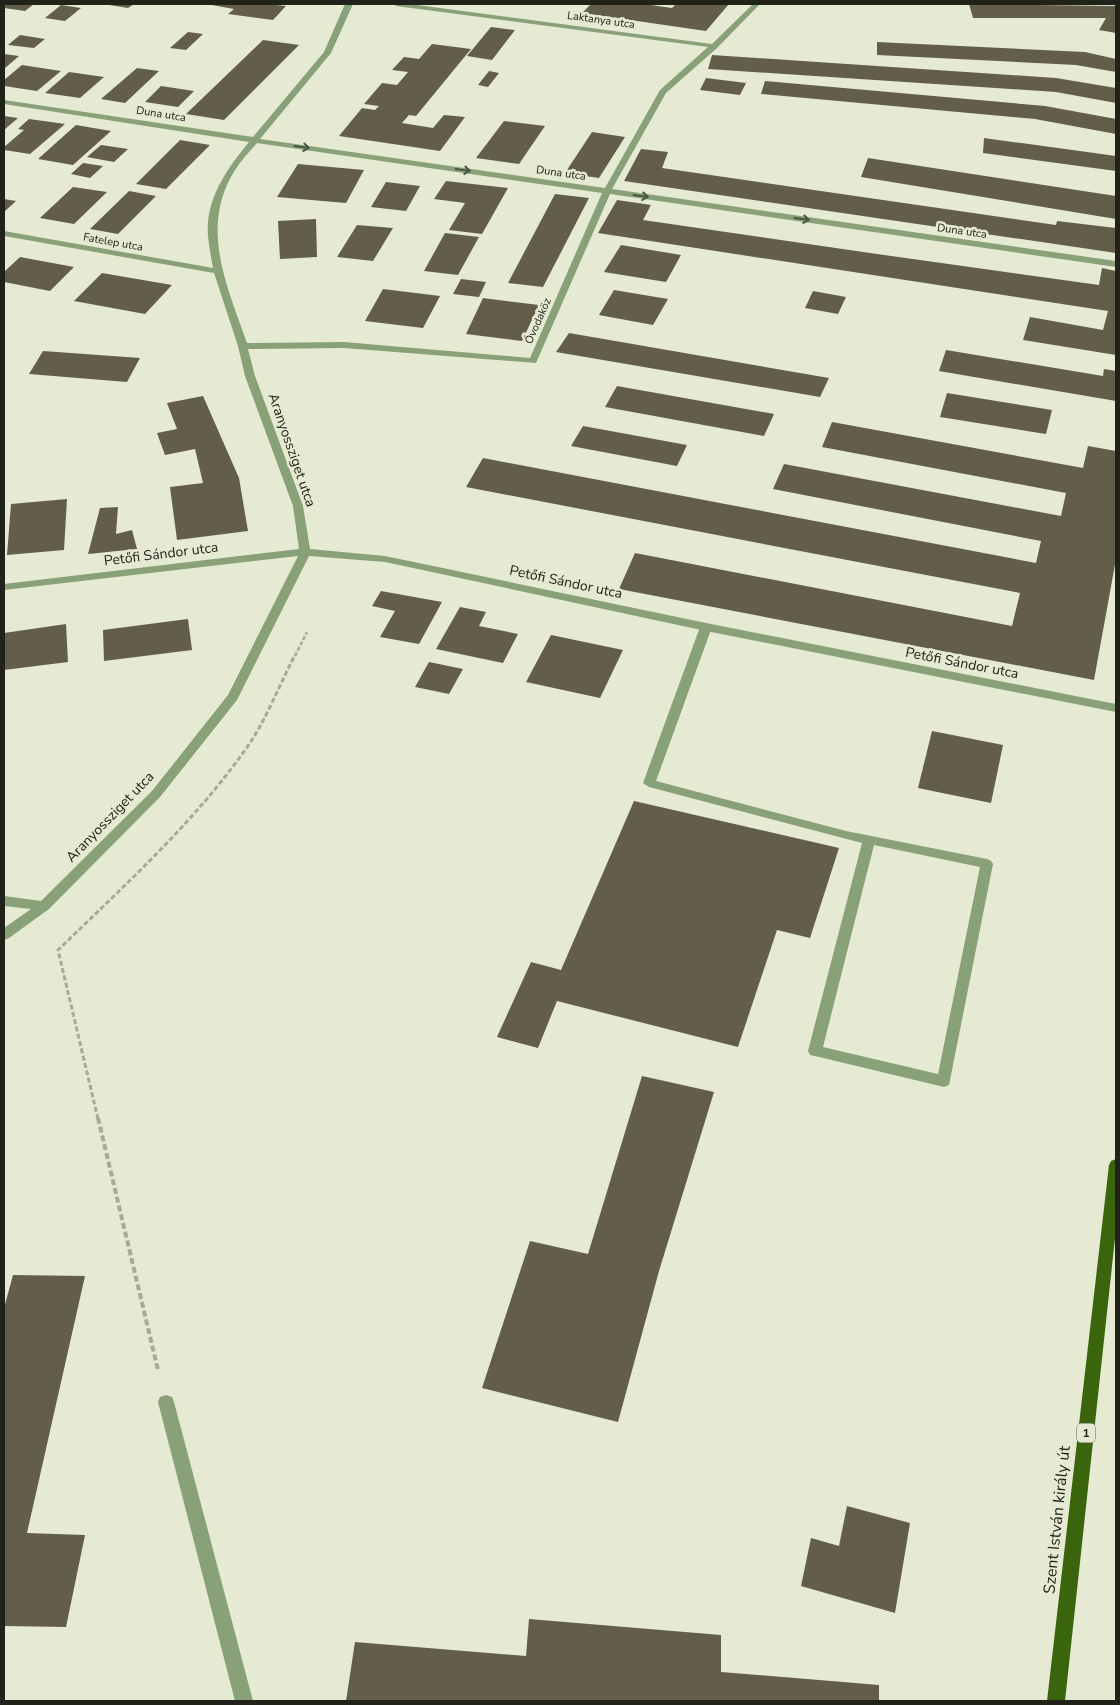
<svg xmlns="http://www.w3.org/2000/svg" width="1120" height="1705" viewBox="0 0 1120 1705" font-family="'Nunito Sans',sans-serif">
	<style>
		.building { fill: #635e4a }
		.lines { fill: none; stroke-linecap: round; stroke-linejoin: round }
		.path-far2 { stroke: #a7aa98; stroke-width: 2.5; stroke-dasharray: 4 2; stroke-linecap: butt }
		.path-far1 { stroke: #a7aa98; stroke-width: 3; stroke-dasharray: 5 2.5; stroke-linecap: butt }
		.path { stroke: #a7aa98; stroke-width: 4; stroke-dasharray: 6 3; stroke-linecap: butt }
		.service { fill: #88a178; fill-rule: evenodd }
		.minor { fill: #88a178; fill-rule: evenodd }
		.primary { fill: #3a650d; fill-rule: evenodd }
		.oneway { stroke: #4a5540 }
		.labels { text-anchor: middle; dominant-baseline: central; stroke-width: 5; stroke-linejoin: round; paint-order: stroke }
		.far-street-label { font-size: 11px; fill: #21221a; stroke: #e6ead3 }
		.shield { fill: #e6ead3; stroke: #5c5e52; stroke-width: 1 }
		.shield-label { font-size: 12px; font-weight: bold; fill: #21221a }
		.street-label { font-size: 14px; fill: #21221a; stroke: #e6ead3 }
		.near-street-label { font-size: 16px; fill: #21221a; stroke: #e6ead3 }
	</style>
	<rect width="100%" height="100%" fill="#e6ead3"/>
	<g class="building">
		<path d="M6,4h28l-9,7 -21,-3z"/>
		<path d="M103,4h31l-6,4z"/>
		<path d="M206,4h61l19,2 -13,14 -45,-6 6,-5z"/>
		<path d="M591,4h53l28,4 4,-4h53l-23,27 -124,-18z"/>
		<path d="M969,4l147,2v27l-17,-3 7,-12h-133z"/>
		<path d="M61,5l20,3 -16,13 -20,-3z"/>
		<path d="M491,27l24,3 -23,30 -25,-4z"/>
		<path d="M188,32l15,2 -17,16 -16,-2z"/>
		<path d="M20,35l25,4 -11,9 -26,-3z"/>
		<path d="M263,40l36,5 -75,75 -38,-6z"/>
		<path d="M877,42l208,10 31,7v13l-40,-7 -199,-10z"/>
		<path d="M432,44l39,5 -55,67 -7,-1 -7,8 31,5 11,-13 21,2 -25,34 -101,-15 23,-28 13,2 4,-4 -15,-2 18,-21 15,2 11,-13 -16,-2 12,-13 15,2z"/>
		<path d="M4,54l15,2 -15,13z"/>
		<path d="M712,55l344,23 60,10v15l-60,-11 -348,-23z"/>
		<path d="M22,65l39,6 -24,20 -33,-5v-6z"/>
		<path d="M137,68l22,3 -34,32 -24,-4z"/>
		<path d="M489,71l10,2 -11,14 -10,-2z"/>
		<path d="M69,72l35,5 -24,21 -35,-5z"/>
		<path d="M706,78l40,5 -6,12 -40,-5z"/>
		<path d="M765,81l280,25 71,13v15l-81,-15 -274,-25z"/>
		<path d="M161,86l33,5 -16,16 -33,-5z"/>
		<path d="M4,116l14,2 -14,12z"/>
		<path d="M29,119l36,5 -35,30 -26,-4v-3l20,-17 -6,-1z"/>
		<path d="M504,121l41,5 -26,38 -43,-6z"/>
		<path d="M76,125l35,6 -38,34 -35,-6z"/>
		<path d="M592,132l33,5 -26,41 -34,-5z"/>
		<path d="M984,138l132,18v15l-133,-18z"/>
		<path d="M180,140l30,5 -44,44 -30,-5z"/>
		<path d="M101,145l27,4 -14,13 -27,-5z"/>
		<path d="M641,149l27,3 -6,16 394,57 1,-4 59,7v25l-492,-72z"/>
		<path d="M868,158l248,38v23l-255,-42z"/>
		<path d="M83,163l20,3 -13,12 -19,-4z"/>
		<path d="M298,164l66,6 -18,33 -69,-6z"/>
		<path d="M446,181l62,7 -26,46 -33,-4 16,-27 -31,-4z"/>
		<path d="M386,182l34,4 -14,25 -35,-4z"/>
		<path d="M73,187l34,5 -33,32 -34,-6z"/>
		<path d="M129,191l27,5 -38,38 -28,-5z"/>
		<path d="M555,194l34,4 -46,89 -35,-4z"/>
		<path d="M4,199l12,2 -12,11z"/>
		<path d="M617,200l34,5 -8,15 227,33 229,32 3,-17 14,3v84l-93,-15 7,-23 73,13 5,-19 -510,-78z"/>
		<path d="M316,219l1,38 -37,2 -2,-38z"/>
		<path d="M357,225l36,3 -20,33 -36,-4z"/>
		<path d="M445,233l34,4 -21,38 -34,-4z"/>
		<path d="M621,245l60,10 -15,27 -62,-10z"/>
		<path d="M20,257l54,10 -24,24 -46,-9v-10z"/>
		<path d="M102,273l70,12 -27,29 -71,-13z"/>
		<path d="M461,279l25,3 -7,15 -26,-3z"/>
		<path d="M383,289l57,7 -17,32 -58,-7z"/>
		<path d="M614,290l54,9 -15,26 -54,-10z"/>
		<path d="M813,291l33,6 -8,17 -33,-6z"/>
		<path d="M483,298l56,7 -17,36 -56,-7z"/>
		<path d="M569,333l260,45 -9,19 -264,-45z"/>
		<path d="M946,350l157,26 1,-7 12,2v30l-177,-30z"/>
		<path d="M43,351l97,7 -13,24 -98,-8z"/>
		<path d="M617,386l157,28 -10,22 -159,-29z"/>
		<path d="M947,393l105,17 -6,24 -106,-17z"/>
		<path d="M203,396l36,82 9,53 -71,9 -7,-53 33,-4 -8,-34 -30,6 -8,-22 20,-4 -10,-26z"/>
		<path d="M832,422l251,46 5,-22 28,5v108l-22,121 -475,-91 16,-36 377,73 8,-33 -554,-106 17,-29 553,105 5,-22 -268,-52 11,-25 277,52 5,-23 -244,-46z"/>
		<path d="M583,426l104,19 -10,21 -106,-20z"/>
		<path d="M67,499l-3,51 -57,5 4,-51z"/>
		<path d="M118,507l-2,27 16,-4 5,19 -49,5 12,-46z"/>
		<path d="M381,591l61,11 -23,42 -39,-7 15,-26 -23,-5z"/>
		<path d="M460,607l26,5 -7,14 39,8 -15,29 -67,-14z"/>
		<path d="M188,619l4,31 -88,11 -1,-31z"/>
		<path d="M66,624l2,38 -64,8v-37z"/>
		<path d="M551,635l72,15 -23,48 -74,-16z"/>
		<path d="M429,662l34,7 -14,25 -34,-7z"/>
		<path d="M932,731l71,14 -12,58 -73,-15z"/>
		<path d="M634,801l205,47 -29,90 -33,-8 -39,117 -181,-46 -19,47 -41,-11 34,-75 30,8z"/>
		<path d="M642,1076l72,16 -55,179 -41,151 -136,-34 48,-147 58,13z"/>
		<path d="M13,1275l72,1 -58,257 58,2 -19,92 -62,-1v-318z"/>
		<path d="M847,1506l63,17 -15,90 -94,-27 10,-48 28,8z"/>
		<path d="M529,1619l192,16v37l158,13v16h-533l9,-59 171,14z"/>
	</g>
	<g class="lines">
		<path class="path-far2" d="M295,656l12,-24"/>
		<path class="path-far1" d="M98,1119l-40,-169c68,-66 138,-129 192,-207 16,-24 31,-61 45,-88"/>
		<path class="path" d="M98,1118l60,252"/>
		<g class="service">
			<path d="M706,623l6,4 -56,154 190,50 141,28 4,2 2,3 -44,221 -5,2 -129,-31 -5,-1 -2,-4 54,-208 -213,-56 -6,-4 57,-156zM874,845l106,22 -42,207 -115,-27z"/>
			<path d="M166,1395l6,2 2,5 79,299h-18l-77,-299 2,-5z"/>
		</g>
		<path class="minor" d="M345,4h8l-22,49 -71,86 345,49 55,-98 48,-43 -312,-41 -3,-2h17l302,40 41,-40h7l-43,44 -51,45 -54,96 504,72v6l-506,-73 -74,169 -192,-15 -96,1 7,27 48,130 7,43 75,7 321,67 410,81v8l-410,-81 -321,-69 -76,-6 -72,144 -77,97 -111,112 -40,29 -5,2v-12l27,-19 -27,-3v-10l37,5 111,-110 76,-96 70,-139 -294,34v-6l295,-35 -6,-43 -48,-130 -7,-30 -24,-73 -210,-37v-5l209,37c-2,-11 -4,-21 -5,-32 -3,-37 19,-67 41,-94l-245,-38v-4l249,37 71,-85zM257,143l345,50 -72,165 -186,-16 -97,1c-20,-57 -48,-116 -12,-173 6,-10 15,-19 22,-27z"/>
		<path class="primary" d="M1116,1159v70l-51,472h-18l62,-536 2,-4z"/>
	</g>
	<defs><path id="oneway-shaft" d="M-6 0H5M1.5-3L5.5 0L1.5 3" fill="none" stroke-width="1.6" stroke-linecap="round" stroke-linejoin="round" transform="scale(1.25)"/></defs>
	<g class="oneway">
		<use href="#oneway-shaft" transform="translate(302 147) rotate(8)"/>
		<use href="#oneway-shaft" transform="translate(463 170) rotate(8)"/>
		<use href="#oneway-shaft" transform="translate(641 196) rotate(8)"/>
		<use href="#oneway-shaft" transform="translate(802 219) rotate(8)"/>
	</g>
	<g class="labels">
		<g class="far-street-label">
			<text transform="translate(601 20) rotate(8)">Laktanya utca</text>
			<text transform="translate(161 114) rotate(9)">Duna utca</text>
			<text transform="translate(561 173) rotate(8)">Duna utca</text>
			<text transform="translate(962 231) rotate(8)">Duna utca</text>
			<text transform="translate(113 242) rotate(10)">Fatelep utca</text>
			<text transform="translate(538 321) rotate(-66)">Óvodaköz</text>
		</g>
		<rect class="shield" x="1077" y="1423.5" width="18" height="19" rx="4"/>
		<g class="shield-label">
			<text x="1086" y="1433">1</text>
		</g>
		<g class="street-label">
			<text transform="translate(292 450) rotate(71)">Aranyossziget utca</text>
			<text transform="translate(161 554) rotate(-7)">Petőfi Sándor utca</text>
			<text transform="translate(566 582) rotate(12)">Petőfi Sándor utca</text>
			<text transform="translate(962 663) rotate(11)">Petőfi Sándor utca</text>
			<text transform="translate(110 817) rotate(-46)">Aranyossziget utca</text>
		</g>
		<g class="near-street-label">
			<text transform="translate(1057 1520) rotate(-84)">Szent István király út</text>
		</g>
	</g>
	<rect width="1120" height="1705" fill="none" stroke="#21221a" stroke-width="10"/>
</svg>
